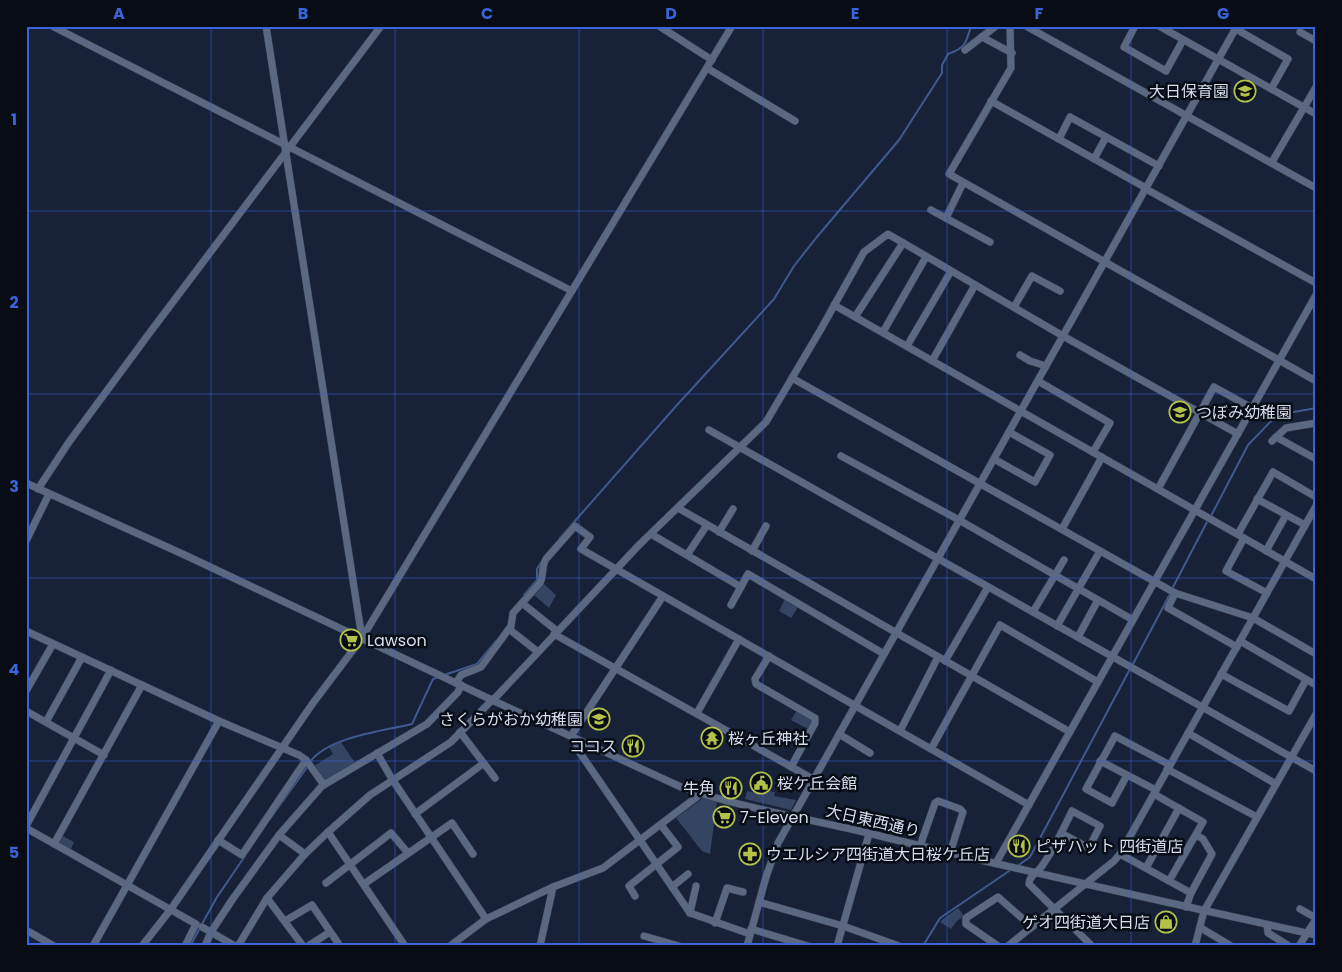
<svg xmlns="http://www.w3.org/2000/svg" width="1342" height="972" viewBox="0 0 1342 972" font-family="Poppins,'Noto Sans JP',sans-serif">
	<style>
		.green { fill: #344463 }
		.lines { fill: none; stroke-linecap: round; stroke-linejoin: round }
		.stream { stroke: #3f5a8e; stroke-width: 2 }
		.minor-casing { stroke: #363e4f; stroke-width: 8 }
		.minor { stroke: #5a6882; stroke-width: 7 }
		.grid { fill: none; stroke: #3964db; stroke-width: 1; stroke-opacity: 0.55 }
		.labels { text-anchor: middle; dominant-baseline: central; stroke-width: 5; stroke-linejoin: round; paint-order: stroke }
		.poi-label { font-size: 16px; fill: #d6deec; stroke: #070c15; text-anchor: start }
		.street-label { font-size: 16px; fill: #d6deec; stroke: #070c15 }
		.neatline { fill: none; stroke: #3964db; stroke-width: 2 }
		.grid-label { font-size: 16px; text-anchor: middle; font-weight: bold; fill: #3964db }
	</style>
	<rect width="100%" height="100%" fill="#172238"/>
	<g class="green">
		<path d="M544,584l12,11 -7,13 -15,-13z"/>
		<path d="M785,599l13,8 -7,11 -12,-7z"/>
		<path d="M797,710l11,6 4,6 -4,7 -17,-9z"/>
		<path d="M341,742l14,21 -32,18 -9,-15 19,-12 -4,-7z"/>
		<path d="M757,789l18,3 -1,4 22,4 -5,10 -46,-11 2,-8 9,2z"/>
		<path d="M703,798l14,3 -7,53 -8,-3 -26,-33z"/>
		<path d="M61,835l13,7 -4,9 -13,-7z"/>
		<path d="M958,908l6,8 -7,5 -6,8 -11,-7 3,-3z"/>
	</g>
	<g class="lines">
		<g class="stream">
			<path d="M1211,516l37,-71 29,-30 39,-7"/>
			<path d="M560,538l117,-133 97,-106 20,-33 22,-28 83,-98 43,-67v-8l6,-11c17,-6 18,-10 23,-28"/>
			<path d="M1172,589l36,-69"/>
			<path d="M524,595l13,-15v-11l5,-8"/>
			<path d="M1133,664l37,-70"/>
			<path d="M444,675l33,-11 19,-23"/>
			<path d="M310,762c18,-25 73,-31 102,-38l21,-45 6,-2"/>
			<path d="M270,819l38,-53"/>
			<path d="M1016,867l14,-10 100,-188"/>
			<path d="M202,924l15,-27 28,-41"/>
			<path d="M190,946l10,-18"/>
			<path d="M923,946l17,-28 72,-49"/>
		</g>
		<g class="minor-casing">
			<g id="minor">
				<path d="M52,26l520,265"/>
				<path d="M266,26l96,612"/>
				<path d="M659,26l53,34"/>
				<path d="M1010,26l1,42 -62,106 367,207"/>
				<path d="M1026,26l290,162"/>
				<path d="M1135,26l-11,21 42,24 17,-31"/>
				<path d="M1159,26l157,88"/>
				<path d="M1236,29l52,30 -17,30"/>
				<path d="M1300,32l16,9"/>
				<path d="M982,37l30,16"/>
				<path d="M965,50l31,-24"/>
				<path d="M707,68l88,53"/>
				<path d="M991,101l155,87"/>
				<path d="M1059,139l11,-22 89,49"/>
				<path d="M1094,159l12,-22"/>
				<path d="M1272,162l44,-75"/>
				<path d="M1146,189l170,94"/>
				<path d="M931,210l59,32"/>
				<path d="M946,218l17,-35"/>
				<path d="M834,305l482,274"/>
				<path d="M1014,307l18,-31 28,15"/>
				<path d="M855,317l48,-74"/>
				<path d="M883,332l43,-75"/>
				<path d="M907,346l44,-75"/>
				<path d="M1020,355l10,6 16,5"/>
				<path d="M932,361l43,-76"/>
				<path d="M792,378l383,215 78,25 63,36"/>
				<path d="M1038,381l72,42 -17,29"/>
				<path d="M709,430l607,341"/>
				<path d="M1276,437l40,22"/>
				<path d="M1272,441l14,-13 30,-5"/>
				<path d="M841,456l118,64 174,100"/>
				<path d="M994,459l41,23 15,-27 -41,-23"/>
				<path d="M26,483l161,73 305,144 189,87c64,22 130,32 195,48 146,36 293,68 440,100"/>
				<path d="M38,489l31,-47 82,-111 230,-305"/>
				<path d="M1158,489l56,-102 38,21"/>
				<path d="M1257,499l48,26"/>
				<path d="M678,508l392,224"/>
				<path d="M1062,529l40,-72"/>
				<path d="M719,532l14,-23"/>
				<path d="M651,534l90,53"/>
				<path d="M1238,534l35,-62 43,25"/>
				<path d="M1244,538l-18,33 41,22"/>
				<path d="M26,541l23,-47"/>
				<path d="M752,551l14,-25"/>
				<path d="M1266,551l20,-36"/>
				<path d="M687,555l20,-30"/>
				<path d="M1175,593l-7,15 69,39"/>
				<path d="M522,603l35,28"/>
				<path d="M731,605l17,-31 136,80"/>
				<path d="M1033,612l31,-52"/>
				<path d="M1057,626l43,-75"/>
				<path d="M509,629l29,23"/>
				<path d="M26,631l193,90 80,34 7,5 18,25"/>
				<path d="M554,634l259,145"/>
				<path d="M1078,637l20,-37"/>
				<path d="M1240,641l76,44"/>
				<path d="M769,656l-14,23 1,5 59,34v5l-24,44"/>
				<path d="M945,661l43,-74"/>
				<path d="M1221,674l68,37 17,-31"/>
				<path d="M456,683l5,-8 20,-8 30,-41 2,-13 27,-30c4,-8 1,-16 6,-24l29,-33 15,11 -9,12 448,256"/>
				<path d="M26,691l27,-47"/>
				<path d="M26,711l78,44"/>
				<path d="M697,713l42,-74"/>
				<path d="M46,722l36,-65"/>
				<path d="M900,731l38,-74"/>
				<path d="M460,732l35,46"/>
				<path d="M1188,733l88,51"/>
				<path d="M839,734l31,19"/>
				<path d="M571,736l92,-140"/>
				<path d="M580,741l-3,5 1,4 112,163 60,21"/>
				<path d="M931,749l69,-124 98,57"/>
				<path d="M377,753l15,26 94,140"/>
				<path d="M1100,761l56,29"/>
				<path d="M1167,769l90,48"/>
				<path d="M1127,775l-15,28 -26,-14 29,-53 55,29"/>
				<path d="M1154,794l49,28 -34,59"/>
				<path d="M415,814l69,-51"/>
				<path d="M26,826l85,-156"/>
				<path d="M26,828l170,96 -11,22"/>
				<path d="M328,832l77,114"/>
				<path d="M1061,833l28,15 11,-22 -28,-15c-9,19 -18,38 -30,55 -4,7 -13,9 -13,18l63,62"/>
				<path d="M279,835l26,19"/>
				<path d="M218,840l24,15 64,-95"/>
				<path d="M54,844l88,-159"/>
				<path d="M920,846l15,-43 3,-2 22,8 3,3 -13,41"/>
				<path d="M1120,854l71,39 -5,14"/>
				<path d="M996,863l320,-568"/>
				<path d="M1146,868l33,-60"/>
				<path d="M326,883l65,-50 17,20"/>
				<path d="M364,884l88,-61 21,31"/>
				<path d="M672,887l16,-13"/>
				<path d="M1191,893l21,-39 -9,-15 -7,-4"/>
				<path d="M635,896l-6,-10 49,-39 -17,-22"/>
				<path d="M267,898l36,48"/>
				<path d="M759,902l84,24 56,20"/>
				<path d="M1300,909l16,9"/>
				<path d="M690,913l6,-27"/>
				<path d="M285,921l27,-16 28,41"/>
				<path d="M715,923l12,-35 16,4"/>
				<path d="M1267,925l1,8 21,13"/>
				<path d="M202,927l33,19"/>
				<path d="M1201,928l30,18"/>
				<path d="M751,929l57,17"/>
				<path d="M26,930l28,16"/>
				<path d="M644,936l35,10"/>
				<path d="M93,946l126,-225"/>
				<path d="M142,946l29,-37 142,-206 49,-65 370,-612"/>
				<path d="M205,946l6,-14 21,-32 47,-65 43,-49 105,-62 31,-32 3,-7"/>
				<path d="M238,946l29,-48 38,-44 23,-22 42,-37 81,-53 41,-42 4,-3 143,-152 127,-123 55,-93 43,-77 24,-18 175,102 175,98"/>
				<path d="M308,946l22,-14"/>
				<path d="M450,946l36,-27 67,-32 50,-19 95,-72 1,-3"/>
				<path d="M540,946l13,-59"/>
				<path d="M747,946l19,-69 12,-34 459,-817"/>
				<path d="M837,946l32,-112"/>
				<path d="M998,946l-32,-22v-6l32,-21 34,30"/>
				<path d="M1008,946l106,-85 6,-7 196,-348"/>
				<path d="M1195,946l9,-35 112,-197"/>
				<path d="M1299,946l17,-27"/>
			</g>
		</g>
		<use href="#minor" class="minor"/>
	</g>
	<path class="grid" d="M211,26v920M395,26v920M579,26v920M763,26v920M947,26v920M1131,26v920M26,211h1290M26,394h1290M26,578h1290M26,761h1290"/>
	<defs>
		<g id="school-ring" transform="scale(1.125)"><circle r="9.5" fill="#070c15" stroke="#b4c24a" stroke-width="1.5"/><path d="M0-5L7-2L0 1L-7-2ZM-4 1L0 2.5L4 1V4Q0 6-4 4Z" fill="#b4c24a"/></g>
		<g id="supermarket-ring" transform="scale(1.125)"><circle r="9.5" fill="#070c15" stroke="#b4c24a" stroke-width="1.5"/><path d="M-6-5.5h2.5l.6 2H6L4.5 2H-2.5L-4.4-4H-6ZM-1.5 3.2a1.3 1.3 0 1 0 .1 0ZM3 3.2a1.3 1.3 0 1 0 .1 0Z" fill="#b4c24a"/></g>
		<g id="temple-ring" transform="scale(1.125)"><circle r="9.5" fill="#070c15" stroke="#b4c24a" stroke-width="1.5"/><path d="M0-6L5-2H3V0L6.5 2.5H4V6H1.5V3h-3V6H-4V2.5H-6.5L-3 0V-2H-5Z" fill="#b4c24a"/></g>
		<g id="restaurant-ring" transform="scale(1.125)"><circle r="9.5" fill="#070c15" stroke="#b4c24a" stroke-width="1.5"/><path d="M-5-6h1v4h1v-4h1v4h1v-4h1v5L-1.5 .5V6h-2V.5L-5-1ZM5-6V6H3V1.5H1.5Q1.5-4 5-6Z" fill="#b4c24a"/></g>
		<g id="civic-ring" transform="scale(1.125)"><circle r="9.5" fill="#070c15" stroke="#b4c24a" stroke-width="1.5"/><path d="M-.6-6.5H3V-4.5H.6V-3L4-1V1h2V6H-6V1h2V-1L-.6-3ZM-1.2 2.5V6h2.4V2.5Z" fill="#b4c24a"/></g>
		<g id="pharmacy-ring" transform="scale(1.125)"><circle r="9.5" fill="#070c15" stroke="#b4c24a" stroke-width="1.5"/><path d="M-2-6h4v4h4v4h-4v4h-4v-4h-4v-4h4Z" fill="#b4c24a"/></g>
		<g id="shop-ring" transform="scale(1.125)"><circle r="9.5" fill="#070c15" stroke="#b4c24a" stroke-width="1.5"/><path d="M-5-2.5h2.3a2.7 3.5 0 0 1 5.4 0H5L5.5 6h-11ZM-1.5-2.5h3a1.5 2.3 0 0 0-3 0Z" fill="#b4c24a"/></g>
	</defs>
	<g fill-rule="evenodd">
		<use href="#school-ring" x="1245" y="91"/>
		<use href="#school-ring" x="1180" y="412"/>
		<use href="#supermarket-ring" x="351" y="640"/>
		<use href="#school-ring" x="599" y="719"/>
		<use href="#temple-ring" x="712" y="738"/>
		<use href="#restaurant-ring" x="633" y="746"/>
		<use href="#civic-ring" x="761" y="783"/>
		<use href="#restaurant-ring" x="731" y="788"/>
		<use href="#supermarket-ring" x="724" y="817"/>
		<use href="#restaurant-ring" x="1019" y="846"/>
		<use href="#pharmacy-ring" x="750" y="854"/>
		<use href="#shop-ring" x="1166" y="922"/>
	</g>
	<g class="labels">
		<g class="poi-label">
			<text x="1229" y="91" text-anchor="end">大日保育園</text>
			<text x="1196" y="412">つぼみ幼稚園</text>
			<text x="367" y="640">Lawson</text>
			<text x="583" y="719" text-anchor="end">さくらがおか幼稚園</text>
			<text x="728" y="738">桜ヶ丘神社</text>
			<text x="617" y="746" text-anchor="end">ココス</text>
			<text x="777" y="783">桜ケ丘会館</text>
			<text x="715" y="788" text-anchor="end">牛角</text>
			<text x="740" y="817">7-Eleven</text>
			<text x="1035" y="846">ピザハット 四街道店</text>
			<text x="766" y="854">ウエルシア四街道大日桜ケ丘店</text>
			<text x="1150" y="922" text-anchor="end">ゲオ四街道大日店</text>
		</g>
		<g class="street-label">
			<text transform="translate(873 821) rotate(13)">大日東西通り</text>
		</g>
	</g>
	<rect width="1342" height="972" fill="none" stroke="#070c15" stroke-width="55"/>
	<rect x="28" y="28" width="1286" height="916" class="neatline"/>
	<g class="grid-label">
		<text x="119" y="19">A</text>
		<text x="303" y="19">B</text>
		<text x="487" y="19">C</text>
		<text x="671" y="19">D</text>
		<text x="855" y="19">E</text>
		<text x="1039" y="19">F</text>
		<text x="1223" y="19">G</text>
		<text x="14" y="125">1</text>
		<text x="14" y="308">2</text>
		<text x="14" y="492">3</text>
		<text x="14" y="675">4</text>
		<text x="14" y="858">5</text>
	</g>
</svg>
